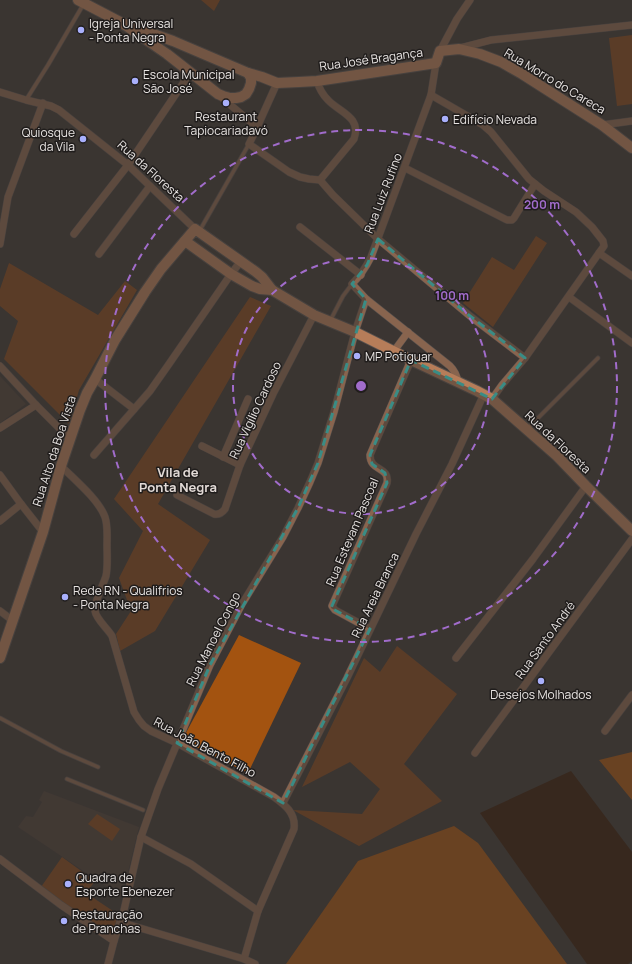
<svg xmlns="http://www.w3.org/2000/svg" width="632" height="964" viewBox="0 0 632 964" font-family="Manrope,sans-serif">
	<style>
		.built { fill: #493e37 }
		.green { fill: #81461c }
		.forest { fill: #a35310 }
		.water { fill: #341a07 }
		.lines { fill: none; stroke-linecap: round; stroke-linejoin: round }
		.lane-casing { stroke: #57514e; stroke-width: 5 }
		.street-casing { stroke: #57514e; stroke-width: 8 }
		.secondary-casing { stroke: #57514e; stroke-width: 12 }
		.lane { stroke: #88644e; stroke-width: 3.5 }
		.street { stroke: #88644e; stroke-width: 7 }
		.secondary { stroke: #b67d59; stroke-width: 10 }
		.marked { fill: none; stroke: #3a8c85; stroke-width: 3; stroke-dasharray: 8 5; stroke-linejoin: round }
		.ring { fill: none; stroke: #a16ccb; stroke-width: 2; stroke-dasharray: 7 5 }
		.poi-dot { fill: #a9b0fc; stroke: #201d1c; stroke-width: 1.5 }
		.labels { text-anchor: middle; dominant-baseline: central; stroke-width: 3; stroke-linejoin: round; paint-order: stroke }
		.poi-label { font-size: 12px; fill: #e8e4e2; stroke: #201d1c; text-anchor: start }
		.street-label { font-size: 12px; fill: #e8e4e2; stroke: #201d1c }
		.neighbourhood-label { font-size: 13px; font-weight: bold; fill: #e2dad6; stroke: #201d1c }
		.centre { fill: #a16ccb; stroke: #201d1c; stroke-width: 2 }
		.ring-label { font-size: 12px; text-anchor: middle; font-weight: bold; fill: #a16ccb; stroke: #201d1c; stroke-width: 3; stroke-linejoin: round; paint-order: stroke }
	</style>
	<rect width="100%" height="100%" fill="#3b3532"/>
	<g class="built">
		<path d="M0,376l26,28 -26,19z"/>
		<path d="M44,791l95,36 -17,70 -104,-70 8,-11 7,1 9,-15 -3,-2z"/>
	</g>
	<g class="green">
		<path d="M201,0h19l-6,11z"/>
		<path d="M632,35v69l-15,2 -8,-68z"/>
		<path d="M536,236l11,7 -54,84 -30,-24 29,-46 22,13z"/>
		<path d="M9,263l89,52 27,-34 12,9 -58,100 -10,34 -65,-65 14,-38 -18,-15v-17z"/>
		<path d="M250,297l21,9 -113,198 52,36 -55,91 -35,20 -4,-17 15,-23 -12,-33 24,-47 -29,-32z"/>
		<path d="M397,646l60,48 -53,70 38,37 -83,45 -66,-36 69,4 18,-25 -30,-27 -48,25 62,-129 16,14z"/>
		<path d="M97,814l23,15 -8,12 -24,-17z"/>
		<path d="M62,857l33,24 -9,12 36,24 -6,22 -75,-52z"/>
	</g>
	<g class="forest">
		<path d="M239,635l62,28 -53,110 -66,-33z"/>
		<path d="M632,752v48l-33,-40z"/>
		<path d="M454,826l24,17 89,121h-281l72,-103z"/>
	</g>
	<path class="water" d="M571,771l61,81v109l-4,3h-41l-107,-151z"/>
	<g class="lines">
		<g class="lane-casing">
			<g id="lane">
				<path d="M26,100l22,-35 35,-60"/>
				<path d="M200,230l49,-86"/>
				<path d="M330,321l13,-25 9,-12"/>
				<path d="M528,428l70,-70"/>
				<path d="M0,718l61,33 37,16"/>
				<path d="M67,779l76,31"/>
			</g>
		</g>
		<g class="street-casing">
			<g id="street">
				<path d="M460,48l31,-8 141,-15"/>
				<path d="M440,51l17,-32 13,-19"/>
				<path d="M436,63l-5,32 -60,162c-5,10 -11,19 -19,27l14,15 84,67c5,5 7,10 8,16"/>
				<path d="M317,81c2,7 5,13 11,19 11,12 34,17 26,39l-34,41"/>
				<path d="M277,83l-23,51 -5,10 40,28 11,5 9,2 11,1 13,15 45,44 92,77 55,42"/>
				<path d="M0,92l26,8 25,6 8,4 69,55 67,64"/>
				<path d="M431,95l52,30 8,7 38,47 15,12 32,21 16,15 11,14 1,5 -5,7 -74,105 -23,27 -10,14"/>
				<path d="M221,97l26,22 10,8"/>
				<path d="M602,125l30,-4"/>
				<path d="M405,168l102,52h5l2,-2 21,-34"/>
				<path d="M300,227l61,48"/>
				<path d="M74,234l54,-69 62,-92"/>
				<path d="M0,244l8,-47 35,-94"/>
				<path d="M599,253l33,23"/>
				<path d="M99,254l51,-68"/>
				<path d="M569,297l63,46"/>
				<path d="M394,351l14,-19"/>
				<path d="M0,366l36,39 34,34"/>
				<path d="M95,379l39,30"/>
				<path d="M0,428l36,-23"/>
				<path d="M202,446l38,19"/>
				<path d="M94,455l56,-64 19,-27 62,-90 10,-13"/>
				<path d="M223,457l25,-58"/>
				<path d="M61,466c14,14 38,34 44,51 3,9 2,19 2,28 0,10 1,21 -1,31 -3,10 -12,25 -11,35 1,8 13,18 17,25l22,76 5,8 5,6 7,5 26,12 97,54c11,8 22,16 20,32l-36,82 -14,48"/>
				<path d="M0,475l21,29 22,28"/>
				<path d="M177,495l37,19c5,1 8,-1 11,-5l15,-44 33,-71 41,-79"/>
				<path d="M0,521l21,-17"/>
				<path d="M0,611l12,9"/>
				<path d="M370,629l-35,-19 -3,-4 55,-123c3,-17 -17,-11 -17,-28l41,-95"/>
				<path d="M456,658l77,-99 53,-73"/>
				<path d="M605,731l27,-36"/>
				<path d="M475,753l157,-214"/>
				<path d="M283,803l64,-125 69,-144 36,-70 32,-70"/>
				<path d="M141,837l50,27 67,47"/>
				<path d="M0,859l61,46 53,36"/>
				<path d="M120,922l124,37 11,5"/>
				<path d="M108,964l6,-23 10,-31 17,-73 17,-48 52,-124 32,-61 41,-67 15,-29 12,-26 8,-19 16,-51 21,-80 11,-33"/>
			</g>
		</g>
		<g class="secondary-casing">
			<g id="secondary">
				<path d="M78,0l44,23 51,18 75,32 3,5v5l-2,6 -3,5 -5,3 -5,1h-6l-7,-2 -5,-2 -51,-40 -45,-31"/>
				<path d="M248,73l14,4 15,6 22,-1 18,-1 119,-18 4,-12 19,-2 21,5 21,8 21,12 80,51 30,23"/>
				<path d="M185,241l46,33 21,12 8,3 12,1"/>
				<path d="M0,658l43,-126 18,-66 19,-56 7,-17 8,-14 20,-39 30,-48 16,-23 34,-40 61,43 6,5 10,13 42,25 41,17 56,28 66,31 15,8 65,57 29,30 46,45"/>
			</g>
		</g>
		<use href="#lane" class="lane"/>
		<use href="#street" class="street"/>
		<use href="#secondary" class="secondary"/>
	</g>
	<path d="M0 0H632V964H0ZM378,239l92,77 55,42 -33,41 -81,-39 -41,95 2,9 13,9 2,10 -56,125 39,21 -87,174 -106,-60 33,-78 88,-157 20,-45 48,-164 -14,-15 15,-19z" fill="#3b3532" fill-opacity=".55" fill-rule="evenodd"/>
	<path class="marked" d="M378,239l92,77 55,42 -33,41 -81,-39 -41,95 2,9 13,9 2,10 -56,125 39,21 -87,174 -106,-60 33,-78 88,-157 20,-45 48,-164 -14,-15 15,-19z"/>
	<g class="ring">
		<circle cx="361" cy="386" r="128"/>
		<circle cx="361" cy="386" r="256"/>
	</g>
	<g class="poi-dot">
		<circle cx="81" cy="30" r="4"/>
		<circle cx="135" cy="81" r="4"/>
		<circle cx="226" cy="103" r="4"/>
		<circle cx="445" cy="119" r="4"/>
		<circle cx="83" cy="139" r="4"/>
		<circle cx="357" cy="356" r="4"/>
		<circle cx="65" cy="597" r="4"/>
		<circle cx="541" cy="681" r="4"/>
		<circle cx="68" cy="884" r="4"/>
		<circle cx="64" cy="921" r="4"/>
	</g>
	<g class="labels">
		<g class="poi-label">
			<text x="89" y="23">Igreja Universal<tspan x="89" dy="14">- Ponta Negra</tspan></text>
			<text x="143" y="74">Escola Municipal<tspan x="143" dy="14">São José</tspan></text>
			<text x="226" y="116" text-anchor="middle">Restaurant<tspan x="226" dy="14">Tapiocariadavó</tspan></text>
			<text x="453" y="119">Edifício Nevada</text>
			<text x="75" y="132" text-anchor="end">Quiosque<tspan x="75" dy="14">da Vila</tspan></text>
			<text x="365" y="356">MP Potiguar</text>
			<text x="73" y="590">Rede RN - Qualifrios<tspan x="73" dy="14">- Ponta Negra</tspan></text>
			<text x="541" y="694" text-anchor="middle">Desejos Molhados</text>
			<text x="76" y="877">Quadra de<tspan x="76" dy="14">Esporte Ebenezer</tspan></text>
			<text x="72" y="914">Restauração<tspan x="72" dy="14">de Pranchas</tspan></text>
		</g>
		<g class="street-label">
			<text transform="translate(371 59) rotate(-8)">Rua José Bragança</text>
			<text transform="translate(555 81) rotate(31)">Rua Morro do Careca</text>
			<text transform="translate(151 171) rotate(42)">Rua da Floresta</text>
			<text transform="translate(383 193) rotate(-69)">Rua Luiz Rufino</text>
			<text transform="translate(255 410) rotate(-65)">Rua Vigílio Cardoso</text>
			<text transform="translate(558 442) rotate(43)">Rua da Floresta</text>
			<text transform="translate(54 451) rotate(-72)">Rua Alto da Boa Vista</text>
			<text transform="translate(352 532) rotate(-67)">Rua Estevam Pascoal</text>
			<text transform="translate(375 595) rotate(-64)">Rua Areia Branca</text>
			<text transform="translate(213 639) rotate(-63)">Rua Manoel Congo</text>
			<text transform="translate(545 640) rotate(-54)">Rua Santo André</text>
			<text transform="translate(205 747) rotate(28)">Rua João Bento Filho</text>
		</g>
		<g class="neighbourhood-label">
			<text x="178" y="472">Vila de<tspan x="178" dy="15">Ponta Negra</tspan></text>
		</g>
	</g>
	<circle cx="361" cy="386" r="6" class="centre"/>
	<g class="ring-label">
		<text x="542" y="209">200 m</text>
		<text x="452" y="300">100 m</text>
	</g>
</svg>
